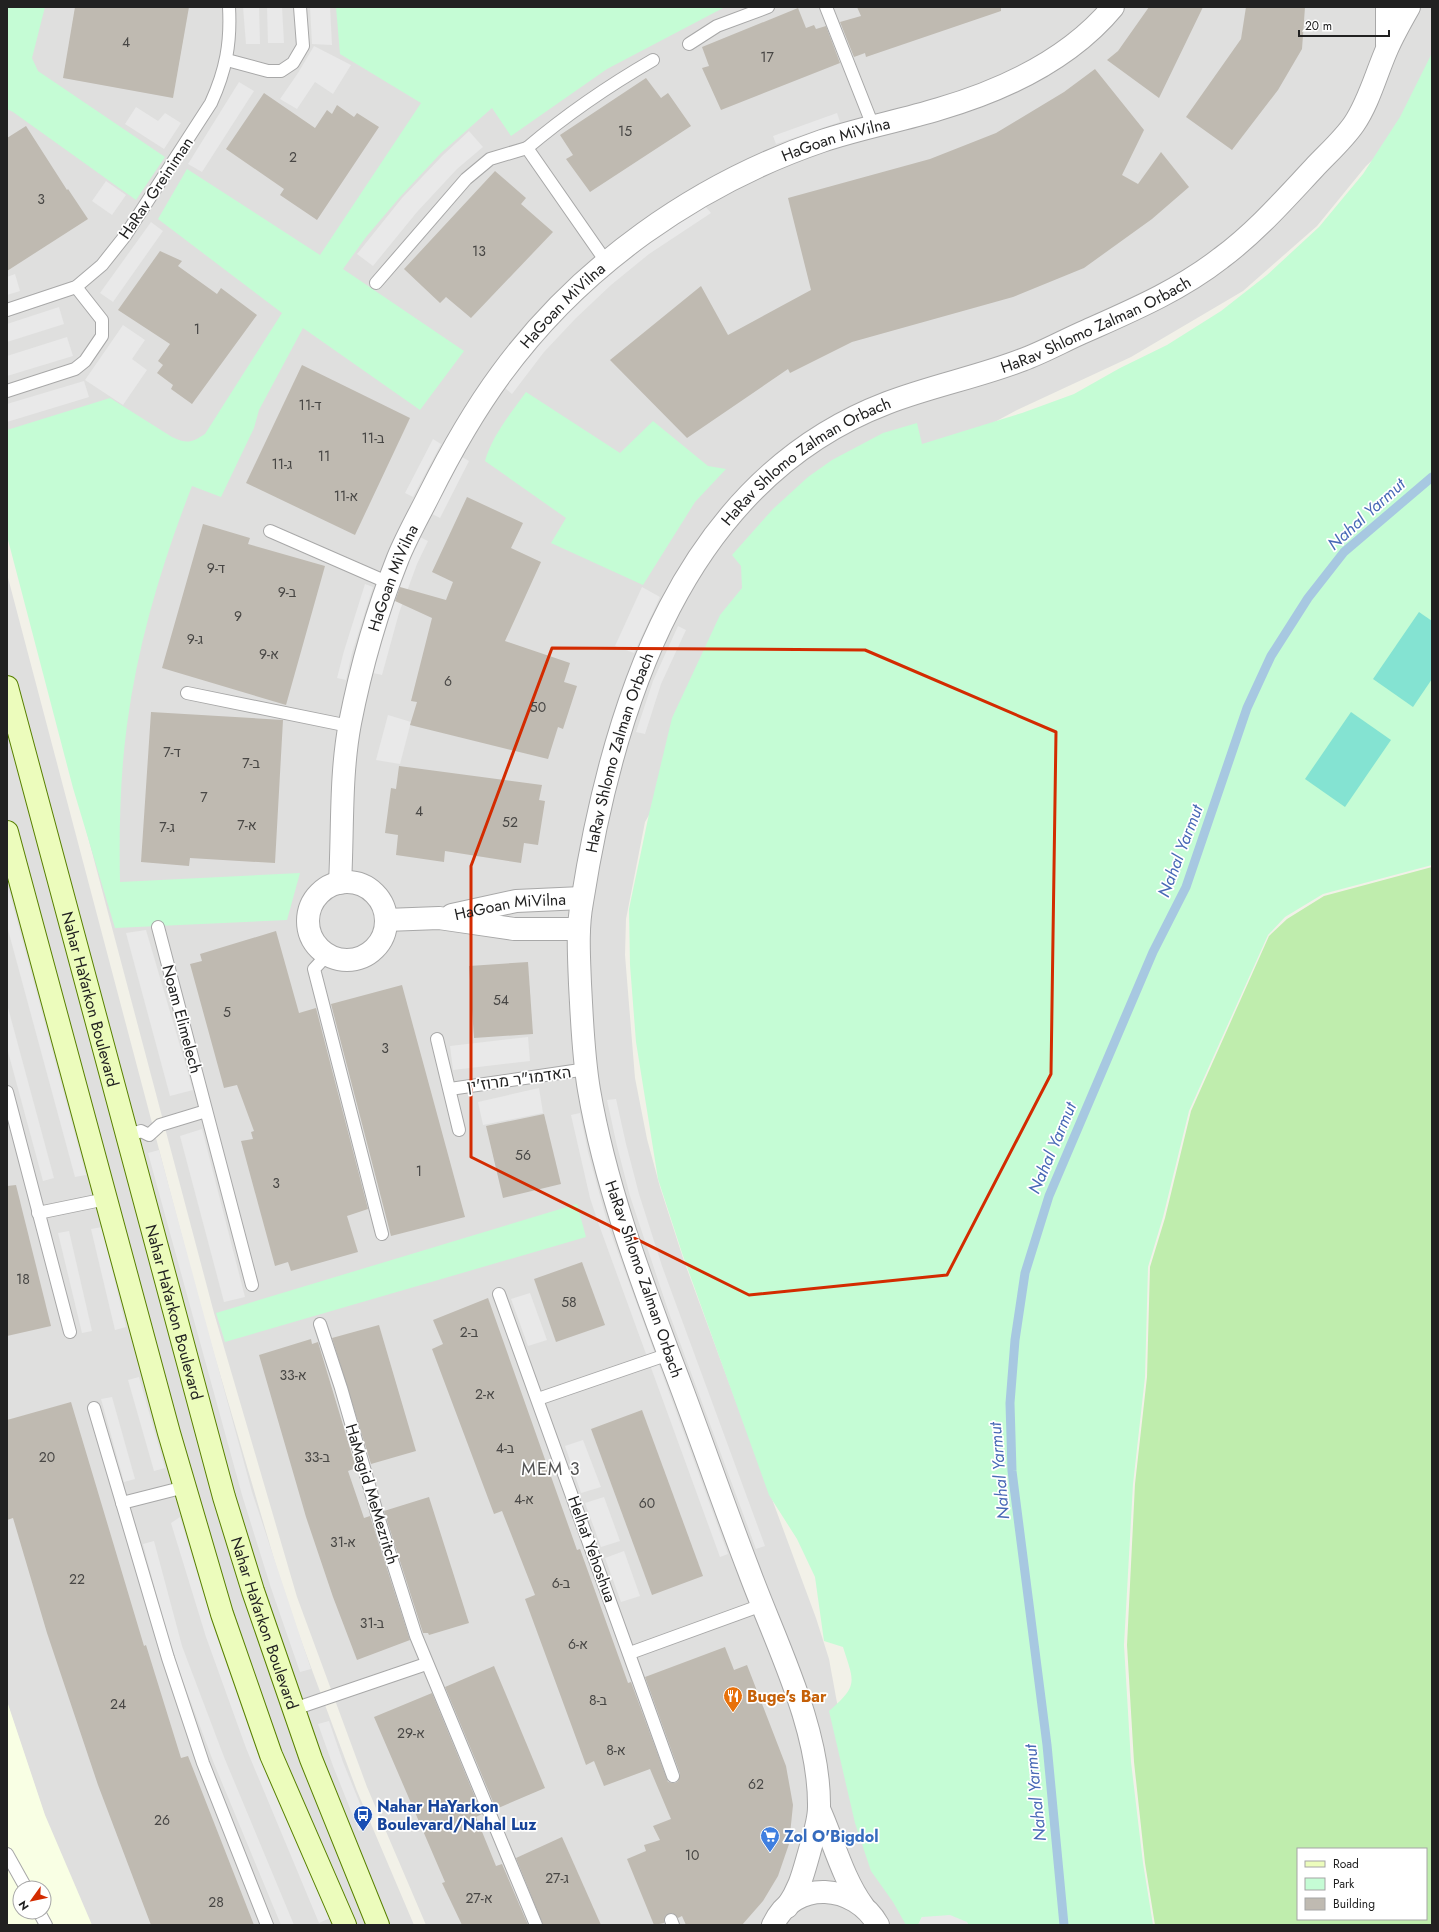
<svg xmlns="http://www.w3.org/2000/svg" width="1439" height="1932" viewBox="0 0 1439 1932" font-family="Jost,Heebo,sans-serif">
	<style>
		.residential { fill: #dfdfde; fill-rule: evenodd }
		.education { fill: #f9ffe4; fill-rule: evenodd }
		.grass { fill: #bfedad; fill-rule: evenodd }
		.park { fill: #c5fcd5 }
		.pitch { fill: #84e3d2 }
		.parking { fill: #e9e9e9 }
		.lines { fill: none; stroke-linecap: round; stroke-linejoin: round }
		.stream { stroke: #a7c8e1; stroke-width: 9 }
		.building { fill: #bfbab1 }
		.lane-casing { stroke: #a8a8a8; stroke-width: 14 }
		.street-casing { stroke: #a8a8a8; stroke-width: 24 }
		.secondary-casing { stroke: #588000; stroke-width: 24 }
		.lane { stroke: #fff; stroke-width: 12 }
		.street { stroke: #fff; stroke-width: 22 }
		.secondary { stroke: #ecfcbc; stroke-width: 22 }
		.marked { fill: none; stroke: #d32b00; stroke-width: 3; stroke-linejoin: round }
		.labels { text-anchor: middle; dominant-baseline: central; stroke-width: 3.5; stroke-linejoin: round; paint-order: stroke }
		.number-label { font-size: 14px; fill: #484745 }
		.street-label { font-size: 16px; fill: #212121; stroke: #fff }
		.food-label { font-size: 16px; font-weight: bold; fill: #c56008; stroke: #fff; text-anchor: start }
		.transit-label { font-size: 16px; font-weight: bold; fill: #164399; stroke: #fff; text-anchor: start }
		.shop-label { font-size: 16px; font-weight: bold; fill: #366cbe; stroke: #fff; text-anchor: start }
		.water-label { font-size: 17px; font-style: italic; fill: #4869b6; stroke: #fff }
		.quarter-label { font-size: 18px; letter-spacing: 1px; fill: #545454; stroke: #fff }
	</style>
	<rect width="100%" height="100%" fill="#f2f1e8"/>
	<g class="residential">
		<path d="M7,7h1425v98l-66,61 -49,60 -74,65 -112,66 -114,53 -132,71 -214,296 -26,45 -19,97 -1,36 10,123 12,61 13,48 24,74 132,357 13,41 11,60 71,206h-485l-59,-138 -70,-190 -83,-284 -207,-782z"/>
		<path d="M7,574l196,742 83,284 71,191 57,134h-407zM20,1888h24v24h-24z"/>
	</g>
	<path class="education" d="M7,1701l38,114 47,110h-85zM20,1888h24v24h-24z"/>
	<path class="grass" d="M1432,867v1058h-277l-10,-62 -11,-101 -7,-117 8,-161 12,-107 3,-110 15,-49 26,-107 78,-175 18,-17 37,-23zM1298,1849h128v70h-128z"/>
	<g class="park">
		<path d="M7,7h38l-13,51 6,13 127,86 -29,43 -123,-88 -6,-3z"/>
		<path d="M336,7h389l-118,62 -96,67 -19,-28 -51,45 -41,44 -34,40 -23,32 121,82 -44,59 -117,-82 -44,82 -5,18 -33,69 -29,-11c-30,77 -54,156 -65,239 -7,52 -8,104 -7,157l180,-9 -13,47 -172,8 -42,-140 -66,-252v-106l103,-32 62,39c15,7 19,6 33,-3l77,-121 -124,-94 29,-50 133,86 101,-152 -81,-49z"/>
		<path d="M1432,53v812l-109,29 -38,23 -17,18 -79,176 -26,106 -15,50 -3,110 -12,107 -9,161 7,117 12,101 10,62h-185l-1,-3 -45,-5 -4,8h-12l-13,-23 -22,-31 -16,-48 -26,-112c30,-26 25,-29 14,-64l-19,-6 -9,-64 -18,-38 -28,-44 -87,-242 -24,-74 -22,-137 -6,-77 -1,-56 20,-95 23,-96 48,-103 22,-27 -1,-22 -9,-11 41,-46 35,-32 24,-17 51,-27 34,-10 5,21 100,-31 52,-19 46,-26 47,-23 54,-34 46,-36 52,-48 44,-53 37,-57z"/>
		<path d="M526,392l94,61 33,-32 55,45 18,3 -31,33 -52,83 -92,-42 15,-25 -81,-57c7,-25 26,-48 41,-69z"/>
		<path d="M577,1204l9,33 -361,105 -9,-29z"/>
	</g>
	<g class="pitch">
		<path d="M1419,612l13,9v58l-19,28 -40,-28z"/>
		<path d="M1351,712l40,28 -46,67 -40,-28z"/>
	</g>
	<g class="parking">
		<path d="M243,7h16l1,37h-14z"/>
		<path d="M267,7h15l2,36h-16z"/>
		<path d="M310,7h20l2,38 -20,-1z"/>
		<path d="M314,46l37,19 -18,29 -18,-12 -18,27 -17,-10 18,-26z"/>
		<path d="M239,82l15,9 -52,81 -14,-8z"/>
		<path d="M136,107l22,14 7,-8 16,10 -17,26 -39,-25z"/>
		<path d="M837,113l3,9 -64,22 -3,-8z"/>
		<path d="M469,131l14,16 -26,22 -40,43 -44,54 -16,-12 45,-56 41,-43z"/>
		<path d="M106,181l20,14 -14,20 -20,-14z"/>
		<path d="M705,206l6,7 -62,41 -38,31 -35,33 -32,34 -32,42 -7,-6 32,-42 32,-34 36,-34 39,-31z"/>
		<path d="M151,222l12,9 -50,71 -13,-9z"/>
		<path d="M15,274l5,17 -13,4v-18z"/>
		<path d="M59,307l5,17 -57,18v-18z"/>
		<path d="M123,325l22,15 -13,19 15,11 -24,35 -38,-25z"/>
		<path d="M67,337l6,19 -66,20v-20z"/>
		<path d="M84,381l5,16 -82,25v-18z"/>
		<path d="M433,439l8,5 -28,53 -8,-4z"/>
		<path d="M462,457l7,4 -29,57 -8,-4z"/>
		<path d="M420,537l8,4 -11,23 -18,49 -17,62 -9,-2 18,-63 18,-49z"/>
		<path d="M365,584l8,3 -21,66 -6,27 -9,-2 7,-27z"/>
		<path d="M642,587l18,10 -26,56 -19,-7z"/>
		<path d="M678,626l8,4 -25,54 -16,50 -9,-2 17,-51z"/>
		<path d="M388,715l23,7 -11,42 -24,-4z"/>
		<path d="M7,883l79,292 -11,2 -68,-251z"/>
		<path d="M146,930l47,160 -23,6 -44,-163z"/>
		<path d="M7,1004l47,174 -11,3 -36,-133z"/>
		<path d="M528,1037l2,24 -77,9 -3,-24z"/>
		<path d="M539,1088l4,25 -60,12 -5,-23z"/>
		<path d="M616,1099l10,45 13,50 23,72 103,280 -9,3 -87,-236 -39,-117 -13,-50 -10,-46z"/>
		<path d="M580,1113l8,39 20,73 120,329 -8,3 -121,-332 -9,-27 -19,-83z"/>
		<path d="M202,1129l43,168 -21,5 -44,-166z"/>
		<path d="M159,1150l93,342 59,177 -11,3 -29,-84 -29,-93 -94,-342z"/>
		<path d="M102,1227l24,100 -11,3 -24,-101z"/>
		<path d="M69,1231l23,100 -10,2 -24,-100z"/>
		<path d="M530,1293l17,47 -19,6 -17,-47z"/>
		<path d="M139,1377l26,91 -11,3 -26,-91z"/>
		<path d="M112,1397l23,82 -11,3 -23,-83z"/>
		<path d="M583,1440l18,47 -20,6 -16,-47z"/>
		<path d="M604,1497l16,44 -19,6 -16,-44z"/>
		<path d="M180,1517l36,117 40,110 74,174 -11,5 -73,-175 -40,-111 -35,-114z"/>
		<path d="M154,1541l28,105 42,111 70,168h-13l-68,-164 -42,-112 -28,-105z"/>
		<path d="M624,1551l16,45 -19,6 -16,-44z"/>
		<path d="M329,1721l14,41 26,64 -10,5 -26,-65 -15,-42z"/>
		<path d="M950,1915l17,7 1,3h-50l4,-8z"/>
	</g>
	<g class="lines">
		<path class="stream" d="M1064,1925l-17,-180 -35,-274 -2,-68 5,-63 10,-67 24,-77 104,-244 33,-65 61,-179 24,-52 37,-58 36,-46 88,-75"/>
	</g>
	<g class="building">
		<path d="M75,7h114l-16,91 -110,-20z"/>
		<path d="M857,7h144v4l-135,46 -1,-4 -11,4 -14,-35 21,-6z"/>
		<path d="M1149,7h54l-44,91 -52,-38 11,-9z"/>
		<path d="M1246,7h59l-3,42 -24,41 -46,60 -46,-33 55,-78z"/>
		<path d="M798,8l8,20 8,-3 2,4 10,-3 14,37 -119,47 -19,-42 7,-2 -7,-19z"/>
		<path d="M1095,69l49,61 -22,45 16,9 23,-32 28,35 -37,32 -68,49 -71,29 -161,45 -62,31 -2,-4 -101,69 -77,-78 91,-74 27,49 83,-45 -23,-92 142,-39 66,-26 68,-41z"/>
		<path d="M646,78l15,20 7,-5 23,33 -101,66 -24,-33 7,-4 -13,-20z"/>
		<path d="M264,93l51,35 12,-18 5,4 5,-9 17,12 3,-4 22,14 -62,93 -37,-25 4,-6 -58,-40z"/>
		<path d="M26,126l41,64 1,-1 20,30 -81,52v-133z"/>
		<path d="M495,171l31,27 -5,6 32,28 -82,86 -25,-21 -6,6 -36,-34z"/>
		<path d="M160,251l22,10 -4,5 39,28 4,-6 36,27 -65,89 -21,-15 2,-4 -16,-12 6,-8 -5,-4 12,-17 -52,-34z"/>
		<path d="M302,365l108,53 -55,117 -109,-52z"/>
		<path d="M467,497l56,26 -12,25 30,14 -36,79 65,22 -6,19 13,4 -14,43 -5,-2 -10,32 -138,-34 7,-23 -6,-1 21,-83 -37,-17 5,-14 46,13 7,-18 -21,-10z"/>
		<path d="M203,524l47,14 -2,6 77,22 -39,139 -124,-37z"/>
		<path d="M151,712l132,8 -8,143 -85,-5 -1,8 -48,-4z"/>
		<path d="M399,766l143,19 -3,15 6,1 -7,44 -14,-2 -3,20 -76,-12 -1,11 -48,-7 2,-20 -13,-2 6,-45 5,1z"/>
		<path d="M276,931l23,82 17,-5 52,201 -21,7 11,36 -67,19 -3,-9 -13,4 -34,-125 12,-2 -2,-7 3,-1 -17,-46 -13,3 -34,-124 12,-3 -2,-7z"/>
		<path d="M528,962l5,72 -59,4 -5,-72z"/>
		<path d="M402,985l63,232 -74,19 -60,-232z"/>
		<path d="M544,1114l17,70 -58,14 -17,-72z"/>
		<path d="M16,1185l35,141 -44,10v-150z"/>
		<path d="M582,1262l23,63 -49,17 -22,-63z"/>
		<path d="M488,1298l89,252 3,-1 48,134 3,-1 37,100 7,1 3,-2 2,-7 -35,-97 80,-30 9,23 13,-5 39,101 7,39 -4,39 -11,32 -15,25 -21,24h-56l-4,-9 -4,2 -6,-5 -7,3 -1,7 -10,2 -27,-66 19,-8 -2,-6 16,-5 -7,-14 18,-7 -21,-50 -46,17 -10,-25 -8,4 -61,-166 10,-4 -33,-84 -8,3 -62,-165 11,-5 -10,-24z"/>
		<path d="M379,1325l37,126 -45,13 -39,-126z"/>
		<path d="M311,1339l1,5 6,-2 38,126 -8,3 16,47 6,-2 40,124 -53,20 -24,-63 -27,-80 -47,-162z"/>
		<path d="M71,1402l73,244 2,-1 35,113 7,-2 66,169h-103l-53,-140 -51,-152 -34,-115 -6,2v-100z"/>
		<path d="M642,1410l61,166 -51,19 -61,-166z"/>
		<path d="M429,1497l40,126 -40,12 -1,-2h-5l-39,-122z"/>
		<path d="M494,1666l51,122 -49,21 -51,-122z"/>
		<path d="M432,1693l50,121 -6,3 20,49 6,-2 26,61h-66l-20,-42 3,-1 -71,-165z"/>
		<path d="M562,1837l39,88h-58l-27,-67z"/>
	</g>
	<g class="lines">
		<g class="lane-casing">
			<g id="lane">
				<path d="M826,7l47,119"/>
				<path d="M689,44l28,-18 51,-19"/>
				<path d="M227,60l41,11h13l12,-8 10,-17 -3,-39"/>
				<path d="M607,263l-80,-115c39,-33 81,-62 126,-88"/>
				<path d="M376,283l90,-104 24,-20 37,-11"/>
				<path d="M7,310l69,-23 26,-22 23,-29 86,-133c15,-33 20,-60 18,-96"/>
				<path d="M7,391l68,-22 10,-8 17,-25v-16l-26,-33"/>
				<path d="M270,531l119,52"/>
				<path d="M187,693l162,33"/>
				<path d="M158,927l94,358"/>
				<path d="M328,954l-14,15 68,265"/>
				<path d="M437,1039l22,91"/>
				<path d="M450,1089l137,-20"/>
				<path d="M7,1092l63,240"/>
				<path d="M127,1136l14,-5 8,4 11,-10 46,-14"/>
				<path d="M38,1213l68,-14"/>
				<path d="M499,1294l174,482"/>
				<path d="M320,1324l21,64 36,125 39,123 120,289"/>
				<path d="M538,1399l131,-45"/>
				<path d="M94,1408l74,250 35,105 64,162"/>
				<path d="M122,1503l63,-16"/>
				<path d="M630,1653l132,-48"/>
				<path d="M294,1709l132,-45"/>
				<path d="M7,1854l19,34"/>
				<path d="M39,1912l7,13"/>
				<path d="M671,1920l2,5"/>
			</g>
		</g>
		<g class="street-casing">
			<g id="street">
				<path d="M1387,7v37"/>
				<circle cx="347" cy="921" r="39"/>
				<path id="s1" d="M340,883c3,-53 0,-107 10,-160 11,-56 27,-112 48,-165 9,-22 21,-43 31,-63 21,-42 44,-83 72,-121 79,-108 195,-190 321,-233 38,-13 78,-20 117,-32 65,-19 130,-49 174,-102"/>
				<path id="s2" d="M452,915l64,-14 66,-3"/>
				<path d="M386,920l53,-2 75,11h65"/>
				<path d="M819,1809c14,31 24,70 44,97"/>
				<path id="s3" d="M787,1907c13,-19 16,-33 22,-54 4,-15 10,-31 10,-46 1,-79 -43,-163 -70,-236 -27,-70 -51,-141 -78,-211 -33,-88 -66,-177 -82,-270 -6,-35 -7,-71 -9,-106 -1,-28 -3,-55 2,-82 31,-198 101,-421 305,-499 44,-17 91,-26 135,-43 22,-8 43,-20 64,-29 47,-21 94,-41 135,-73 35,-26 63,-58 93,-90 13,-14 29,-28 40,-44 15,-22 22,-50 33,-75 6,-14 14,-28 22,-42"/>
				<path d="M773,1925c22,-47 82,-41 105,0"/>
			</g>
		</g>
		<g class="secondary-casing">
			<g id="secondary">
				<path id="s4" d="M7,687l217,810 29,94 58,168 67,166"/>
				<path d="M7,832l162,601 53,181 49,141 74,170"/>
			</g>
		</g>
		<use href="#lane" class="lane"/>
		<use href="#street" class="street"/>
		<use href="#secondary" class="secondary"/>
	</g>
	<path class="marked" d="M552,648l313,2 191,82 -5,342 -104,201 -198,20 -278,-138v-291z"/>
	<defs>
		<g id="restaurant-pin" transform="scale(1)"><path d="M0 17L-7.5 6A9.5 9.5 0 1 1 7.5 6Z" fill="#e8710a" stroke="#fff"/><path d="M-5-6h1v4h1v-4h1v4h1v-4h1v5L-1.5 .5V6h-2V.5L-5-1ZM5-6V6H3V1.5H1.5Q1.5-4 5-6Z" fill="#fff"/></g>
		<g id="bus-pin" transform="scale(1)"><path d="M0 17L-7.5 6A9.5 9.5 0 1 1 7.5 6Z" fill="#1a4fb4" stroke="#fff"/><path d="M-5-6H5V4H4V6H2V4H-2V6H-4V4H-5ZM-3.5-4V0h7V-4ZM-3.5 1.2v1.5H-2V1.2ZM2 1.2v1.5H3.5V1.2Z" fill="#fff"/></g>
		<g id="supermarket-pin" transform="scale(1)"><path d="M0 17L-7.5 6A9.5 9.5 0 1 1 7.5 6Z" fill="#3f7fe0" stroke="#fff"/><path d="M-6-5.5h2.5l.6 2H6L4.5 2H-2.5L-4.4-4H-6ZM-1.5 3.2a1.3 1.3 0 1 0 .1 0ZM3 3.2a1.3 1.3 0 1 0 .1 0Z" fill="#fff"/></g>
	</defs>
	<g fill-rule="evenodd">
		<use href="#restaurant-pin" x="733" y="1696"/>
		<use href="#bus-pin" x="363" y="1815"/>
		<use href="#supermarket-pin" x="770" y="1836"/>
	</g>
	<g class="labels">
		<g class="number-label">
			<text x="126" y="42">4</text>
			<text x="767" y="57">17</text>
			<text x="625" y="131">15</text>
			<text x="293" y="157">2</text>
			<text x="41" y="199">3</text>
			<text x="479" y="251">13</text>
			<text x="197" y="329">1</text>
			<text x="310" y="405">11-ד</text>
			<text x="373" y="438">11-ב</text>
			<text x="324" y="456">11</text>
			<text x="282" y="464">11-ג</text>
			<text x="346" y="496">11-א</text>
			<text x="216" y="568">9-ד</text>
			<text x="287" y="592">9-ב</text>
			<text x="238" y="616">9</text>
			<text x="195" y="639">9-ג</text>
			<text x="269" y="654">9-א</text>
			<text x="448" y="681">6</text>
			<text x="538" y="707">50</text>
			<text x="172" y="752">7-ד</text>
			<text x="251" y="763">7-ב</text>
			<text x="204" y="797">7</text>
			<text x="419" y="811">4</text>
			<text x="510" y="822">52</text>
			<text x="247" y="825">7-א</text>
			<text x="167" y="827">7-ג</text>
			<text x="501" y="1000">54</text>
			<text x="227" y="1012">5</text>
			<text x="385" y="1048">3</text>
			<text x="523" y="1155">56</text>
			<text x="419" y="1171">1</text>
			<text x="276" y="1183">3</text>
			<text x="23" y="1279">18</text>
			<text x="569" y="1302">58</text>
			<text x="469" y="1332">2-ב</text>
			<text x="293" y="1375">33-א</text>
			<text x="485" y="1394">2-א</text>
			<text x="505" y="1448">4-ב</text>
			<text x="47" y="1457">20</text>
			<text x="317" y="1457">33-ב</text>
			<text x="524" y="1499">4-א</text>
			<text x="647" y="1503">60</text>
			<text x="343" y="1542">31-א</text>
			<text x="77" y="1579">22</text>
			<text x="561" y="1583">6-ב</text>
			<text x="372" y="1623">31-ב</text>
			<text x="578" y="1644">6-א</text>
			<text x="598" y="1700">8-ב</text>
			<text x="118" y="1704">24</text>
			<text x="411" y="1733">29-א</text>
			<text x="616" y="1750">8-א</text>
			<text x="756" y="1784">62</text>
			<text x="162" y="1820">26</text>
			<text x="692" y="1855">10</text>
			<text x="557" y="1878">27-ג</text>
			<text x="479" y="1898">27-א</text>
			<text x="216" y="1902">28</text>
		</g>
		<g class="street-label">
			<text stroke="none"><textPath href="#s1" startOffset="960">HaGoan MiVilna</textPath></text>
			<text transform="translate(156 188) rotate(-56)">HaRav Greiniman</text>
			<text stroke="none"><textPath href="#s1" startOffset="636">HaGoan MiVilna</textPath></text>
			<text stroke="none"><textPath href="#s3" startOffset="1887">HaRav Shlomo Zalman Orbach</textPath></text>
			<text stroke="none"><textPath href="#s3" startOffset="1563">HaRav Shlomo Zalman Orbach</textPath></text>
			<text stroke="none"><textPath href="#s1" startOffset="312">HaGoan MiVilna</textPath></text>
			<text stroke="none"><textPath href="#s3" startOffset="1204">HaRav Shlomo Zalman Orbach</textPath></text>
			<text stroke="none"><textPath href="#s2" startOffset="59">HaGoan MiVilna</textPath></text>
			<text stroke="none"><textPath href="#s4" startOffset="323">Nahar HaYarkon Boulevard</textPath></text>
			<text transform="translate(182 1019) rotate(75)">Noam Elimelech</text>
			<text transform="translate(519 1079) rotate(-8)">האדמו"ר מרוז'ין</text>
			<text transform="translate(644 1279) rotate(71)">HaRav Shlomo Zalman Orbach</text>
			<text stroke="none"><textPath href="#s4" startOffset="647">Nahar HaYarkon Boulevard</textPath></text>
			<text transform="translate(372 1494) rotate(73)">HaMagid MeMezritch</text>
			<text transform="translate(592 1549) rotate(70)">Helhat Yehoshua</text>
			<text stroke="none"><textPath href="#s4" startOffset="971">Nahar HaYarkon Boulevard</textPath></text>
		</g>
		<g class="food-label">
			<text x="747" y="1696">Buge's Bar</text>
		</g>
		<g class="transit-label">
			<text x="377" y="1806">Nahar HaYarkon<tspan x="377" dy="18">Boulevard/Nahal Luz</tspan></text>
		</g>
		<g class="shop-label">
			<text x="784" y="1836">Zol O'Bigdol</text>
		</g>
		<g class="water-label">
			<text transform="translate(1366 514) rotate(-42)">Nahal Yarmut</text>
			<text transform="translate(1180 851) rotate(-69)">Nahal Yarmut</text>
			<text transform="translate(1052 1148) rotate(-67)">Nahal Yarmut</text>
			<text transform="translate(999 1471) rotate(-95)">Nahal Yarmut</text>
			<text transform="translate(1035 1793) rotate(-96)">Nahal Yarmut</text>
		</g>
		<g class="quarter-label">
			<text x="551" y="1469">MEM 3</text>
		</g>
	</g>
	<rect width="1439" height="1932" fill="none" stroke="#212121" stroke-width="16"/>
	<rect x="1297" y="1848" width="130" height="72" fill="#ffffff" stroke="#a6a6a6"/>
	<rect x="1305" y="1861" width="20" height="6" fill="#ecfcbc" stroke="#a6a6a6"/>
	<text x="1333" y="1868" font-size="12" fill="#212121">Road</text>
	<rect x="1305" y="1878" width="20" height="12" fill="#c5fcd5" stroke="#a6a6a6"/>
	<text x="1333" y="1888" font-size="12" fill="#212121">Park</text>
	<rect x="1305" y="1898" width="20" height="12" fill="#bfbab1" stroke="#a6a6a6"/>
	<text x="1333" y="1908" font-size="12" fill="#212121">Building</text>
	<g transform="translate(32 1900) rotate(237)"><circle r="19" fill="#ffffff" stroke="#a6a6a6"/>
	<path d="M0-3L7 15L0 10L-7 15Z" fill="#d32b00"/>
	<text y="-6" font-size="11" font-weight="bold" text-anchor="middle" fill="#212121">N</text>
	</g>
	<path d="M1299 30v6h90v-6" fill="none" stroke="#212121" stroke-width="2"/>
	<text x="1305" y="30" font-size="12" fill="#212121" stroke="#ffffff" stroke-width="3" paint-order="stroke">20 m</text>
</svg>
